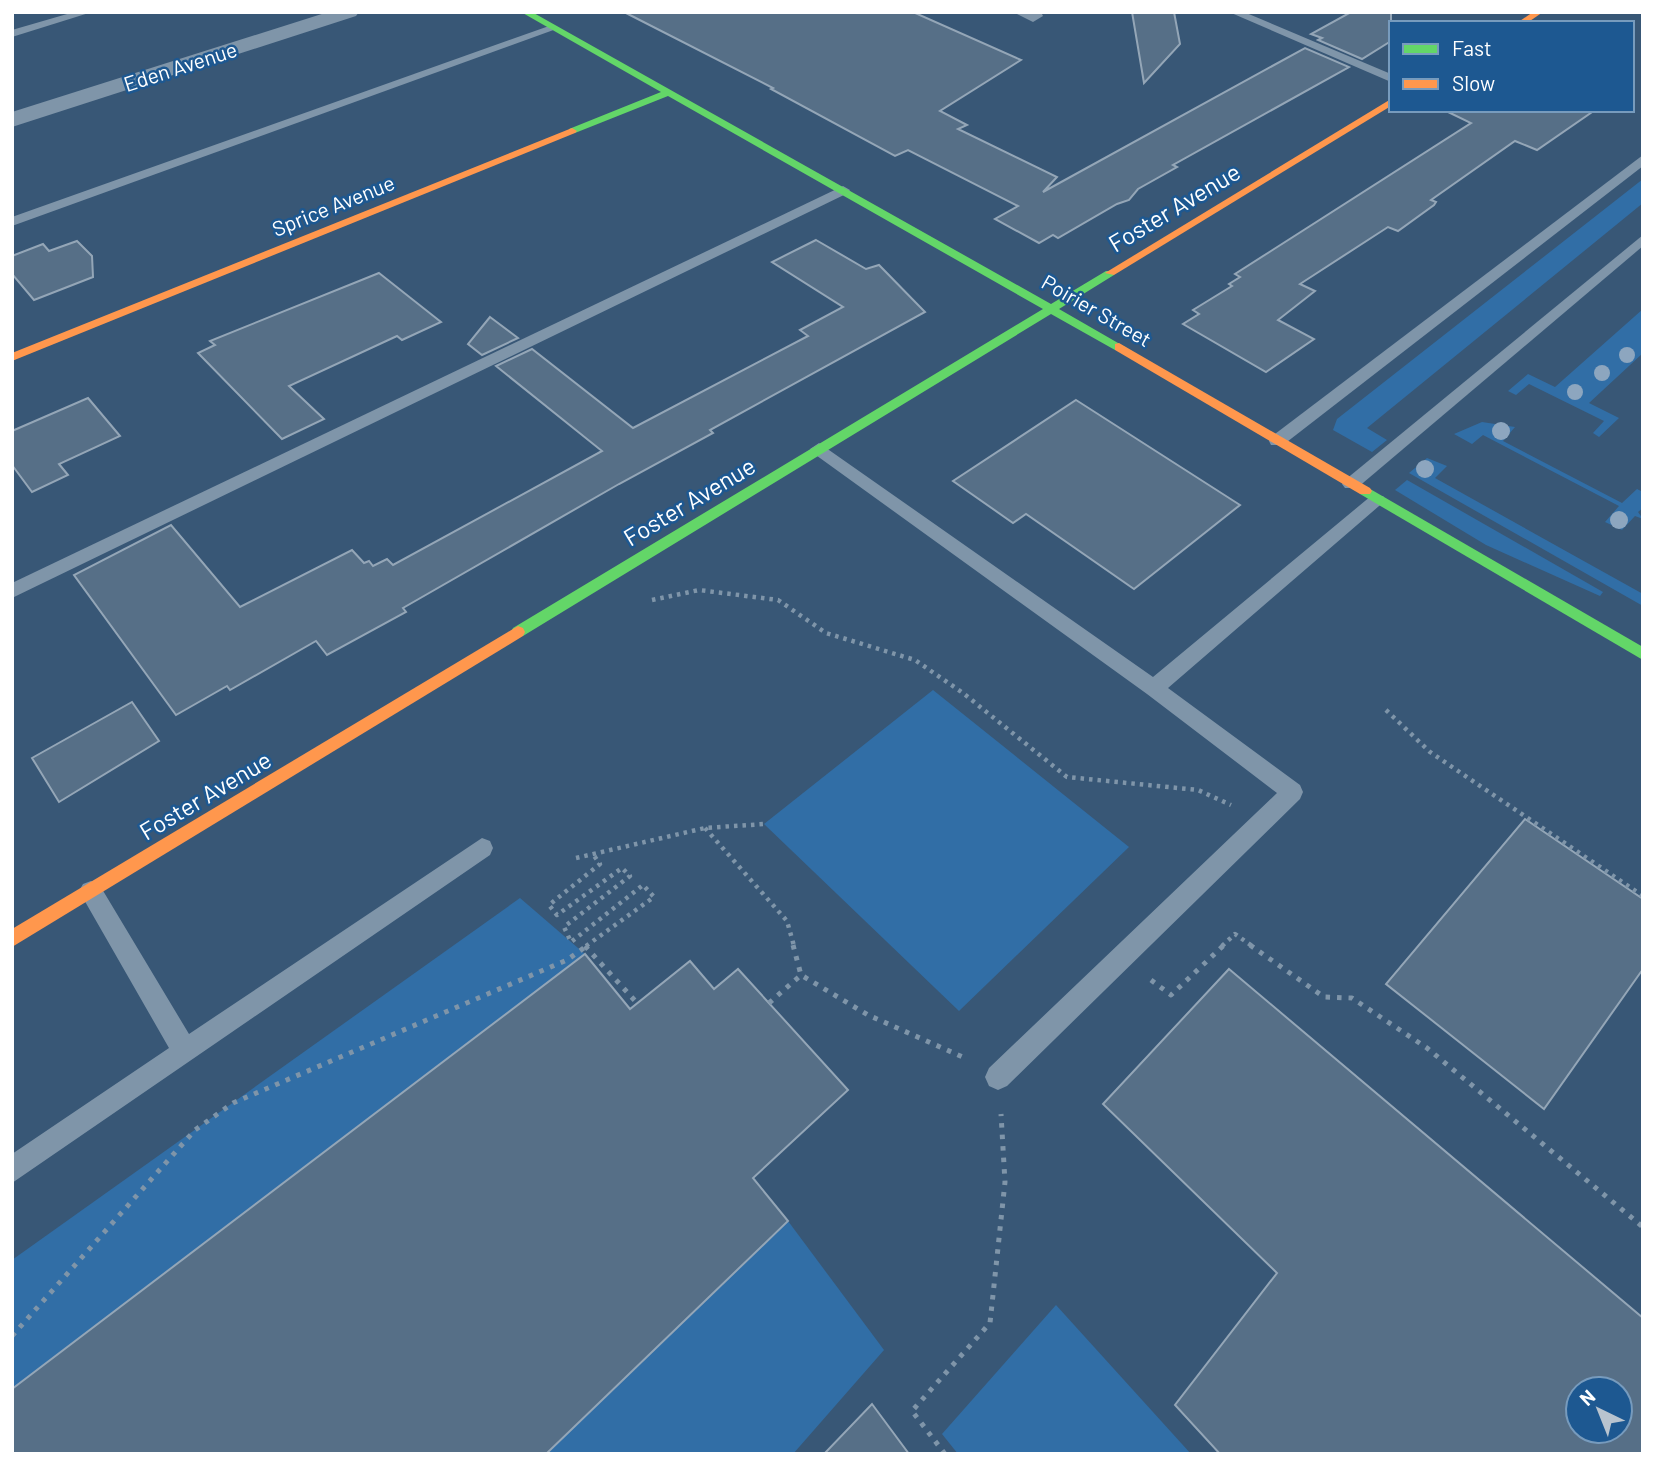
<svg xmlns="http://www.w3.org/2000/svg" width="1655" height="1466" viewBox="0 0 1655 1466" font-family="Barlow,sans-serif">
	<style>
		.green { fill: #316ea6 }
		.building { fill: #566f87; stroke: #94a6b7; stroke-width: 2; fill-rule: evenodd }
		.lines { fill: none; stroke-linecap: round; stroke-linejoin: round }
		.path-far1 { stroke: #7f95a9; stroke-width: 4.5; stroke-dasharray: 3.5 5; stroke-linecap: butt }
		.path { stroke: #7f95a9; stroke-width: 5; stroke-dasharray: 4.5 7; stroke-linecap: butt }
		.lane { fill: #7f95a9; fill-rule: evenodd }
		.street { fill: #7f95a9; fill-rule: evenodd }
		.fast { fill: #63d668; fill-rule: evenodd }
		.slow { fill: #ff974d; fill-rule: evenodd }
		.tree { fill: #8da6bf }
		.labels { text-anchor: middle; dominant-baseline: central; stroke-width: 5; stroke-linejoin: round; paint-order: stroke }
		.far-street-label { font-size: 21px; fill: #fff; stroke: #1d5891 }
		.street-label { font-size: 24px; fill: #fff; stroke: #1d5891 }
	</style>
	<rect width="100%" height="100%" fill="#385776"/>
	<g class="green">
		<path d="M1643,179v24l-276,225 20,12 -15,12 -39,-22 4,-11z"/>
		<path d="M1643,309v44l-54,50 30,15 -20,19 -6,-4 11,-12 -75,-37 -13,11 -8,-4 20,-17 27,13z"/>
		<path d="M1482,422l33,5 -12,14 119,62 15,-14 6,3v16l-5,4 5,7 -8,-3 -13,14 -17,-8 14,-16 -136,-71 -11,9 -18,-10z"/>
		<path d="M1427,458l20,8 -12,12 208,116v12l-234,-133z"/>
		<path d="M1407,480l196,112 -3,4 -114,-51 -91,-55z"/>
		<path d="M933,690l196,157 -170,164 -195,-187z"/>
		<path d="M520,898l65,56 -573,435v-129z"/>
		<path d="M788,1221l96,129 -91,104h-247z"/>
		<path d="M1056,1305l135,149h-233l-16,-20z"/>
	</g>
	<g class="building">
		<path d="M624,12h289l108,48 -81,51 27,14 -9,4 99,48 -14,15 262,-144 44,19 -176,98 4,2 -39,22 -9,11 -12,4 -59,34 -5,-3 -14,8 -44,-24 23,-13 -110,-56 -13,6 -124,-67 2,-1z"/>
		<path d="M1132,12h42l6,32 -36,39z"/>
		<path d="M1351,12h40v29l-29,18 -44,-19 4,-2 -11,-4z"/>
		<path d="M1444,110h151l-58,40 -22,-9 -84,59 5,2 -2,3 -36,26 -10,-4 -88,57 15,7 -37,29 36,19 -48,33 -83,-48 16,-10 -6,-4 39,-24 -3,-2 11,-7 -5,-3 236,-151z"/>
		<path d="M816,240l50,29 13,-4 46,47 -215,118 3,3 -94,51 -216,124 3,4 -79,43 -11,-14 -86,49 -3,-4 -51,29 -102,-140 97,-50 69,82 112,-57 12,13 5,-2 4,5 14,-7 6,6 209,-114 -106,-85 36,-17 101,79 175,-92 -8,-6 43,-23 -71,-45z"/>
		<path d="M77,241l15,15 1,21 -59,23 -22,-26v-18l31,-12 6,7z"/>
		<path d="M379,273l62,49 -39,18 -5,-4 -108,50 35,33 -42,20 -84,-86 17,-8 -5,-4z"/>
		<path d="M490,317l28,21 -36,17 -14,-11z"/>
		<path d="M88,398l32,38 -61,28 9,11 -36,17 -20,-27v-34z"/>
		<path d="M1076,400l164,105 -106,84 -108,-75 -13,9 -60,-42z"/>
		<path d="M132,702l27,39 -100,61 -27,-44z"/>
		<path d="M1525,819l118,80v70l-99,140 -158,-125z"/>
		<path d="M585,954l45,55 60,-48 24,28 24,-20 110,121 -95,88 35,43 -242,233h-534v-65z"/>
		<path d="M1229,969l414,349v136h-423l-45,-49 102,-132 -174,-169zM1578,1389h42v42h-42z"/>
		<path d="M872,1404l37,50h-85z"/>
	</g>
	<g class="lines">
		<g class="path-far1">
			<path d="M652,600l47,-10 79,10 48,33 89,27 48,33 104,84 131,13 33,15"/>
			<path d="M1386,710l44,42 213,144"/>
			<path d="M705,828l82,93 7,25"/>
			<path d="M576,858l129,-30 59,-4"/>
			<path d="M586,946l68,-49 -11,-12 -72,57 -7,-15 66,-51 -8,-8 -65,47 -8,-10 51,-41 -8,-11"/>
			<path d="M1222,946l13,-12 17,12"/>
		</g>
		<g class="path">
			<path d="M793,945l8,30 67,40 97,43"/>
			<path d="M1250,945l74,52 28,1 75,50 216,179"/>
			<path d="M585,946l52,57"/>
			<path d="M1151,980l20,15 53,-50"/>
			<path d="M769,1003l32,-28"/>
			<path d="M12,1336l183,-206 38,-27 334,-143 21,-15"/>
			<path d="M945,1454l-33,-43 78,-88 15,-141 -4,-68"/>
		</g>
		<g class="lane">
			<path d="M74,12h18l-80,25v-7z"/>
			<path d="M1229,12h15l147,62v8z"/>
			<path d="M549,26l10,2 -547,198v-9z"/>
			<path d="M1643,155v11l-360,279h-12l-2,-4 2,-4z"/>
			<path d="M843,186l7,4 -2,3 -836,405v-15z"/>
			<path d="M1643,235v11l-286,242h-12l-3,-4 3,-4z"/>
			<path d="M819,443l334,234 218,-181h12l3,4 -218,188 132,97 3,7 -3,7 -293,287 -9,4 -9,-4 -4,-9 4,-9 288,-275 -130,-99 -334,-241 -3,-4z"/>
			<path d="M482,838l8,3 3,7 -3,7 -478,328v-29l157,-106 -86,-150 -4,-7 4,-7 8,-3 8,3 90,150z"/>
		</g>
		<g class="street">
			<path d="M328,12h31l-3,4 -344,111v-15z"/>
			<path d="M1013,12h28l2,4 -10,6z"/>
		</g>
		<g class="fast">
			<path d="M521,12h11l519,292 55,-33h8v4l-55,34 66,38 -2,3h-8l-64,-36 -528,322h-10l-2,-4 2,-4 530,-319 -375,-213 -93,37h-6v-4l92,-37z"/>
			<path d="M1365,486l278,161v13l-283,-166v-6z"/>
		</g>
		<g class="slow">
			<path d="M1533,12h10l-16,11h-10z"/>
			<path d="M1391,99v7l-277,169 -9,-2z"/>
			<path d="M572,128l5,3 -2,2 -563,228v-8z"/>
			<path d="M1119,343l251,145 2,3 -2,3h-10l-245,-144v-6z"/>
			<path d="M518,626l5,2 2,4 -2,4 -511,311v-18z"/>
		</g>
	</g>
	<g class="tree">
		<circle cx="1627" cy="355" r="8"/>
		<circle cx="1602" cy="373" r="8"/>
		<circle cx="1575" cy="392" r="8"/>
		<circle cx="1501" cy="431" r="9"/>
		<circle cx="1425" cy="469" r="9"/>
		<circle cx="1619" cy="520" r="9"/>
	</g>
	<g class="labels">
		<g class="far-street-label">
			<text transform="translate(180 66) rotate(-18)">Eden Avenue</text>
			<text transform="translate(333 205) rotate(-22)">Sprice Avenue</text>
			<text transform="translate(1097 310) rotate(30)">Poirier Street</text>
		</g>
		<g class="street-label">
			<text transform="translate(1174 207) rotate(-31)">Foster Avenue</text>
			<text transform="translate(689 501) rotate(-31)">Foster Avenue</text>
			<text transform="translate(205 795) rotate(-31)">Foster Avenue</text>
		</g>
	</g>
	<rect width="1655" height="1466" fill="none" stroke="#ffffff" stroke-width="28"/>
	<rect x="1389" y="21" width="245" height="91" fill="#1d5891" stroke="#779bbd" stroke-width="2"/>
	<rect x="1403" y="44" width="35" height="10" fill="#63d668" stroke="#779bbd" stroke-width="2"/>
	<text x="1452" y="56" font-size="21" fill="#ffffff">Fast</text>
	<rect x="1403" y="79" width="35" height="10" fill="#ff974d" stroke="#779bbd" stroke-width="2"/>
	<text x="1452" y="91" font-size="21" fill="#ffffff">Slow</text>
	<g transform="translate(1599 1410) rotate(317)"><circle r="33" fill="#1d5891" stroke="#779bbd" stroke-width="2"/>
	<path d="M0-5L12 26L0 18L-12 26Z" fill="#b9c4cf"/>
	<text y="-10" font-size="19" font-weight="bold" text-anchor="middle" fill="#ffffff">N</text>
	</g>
</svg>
